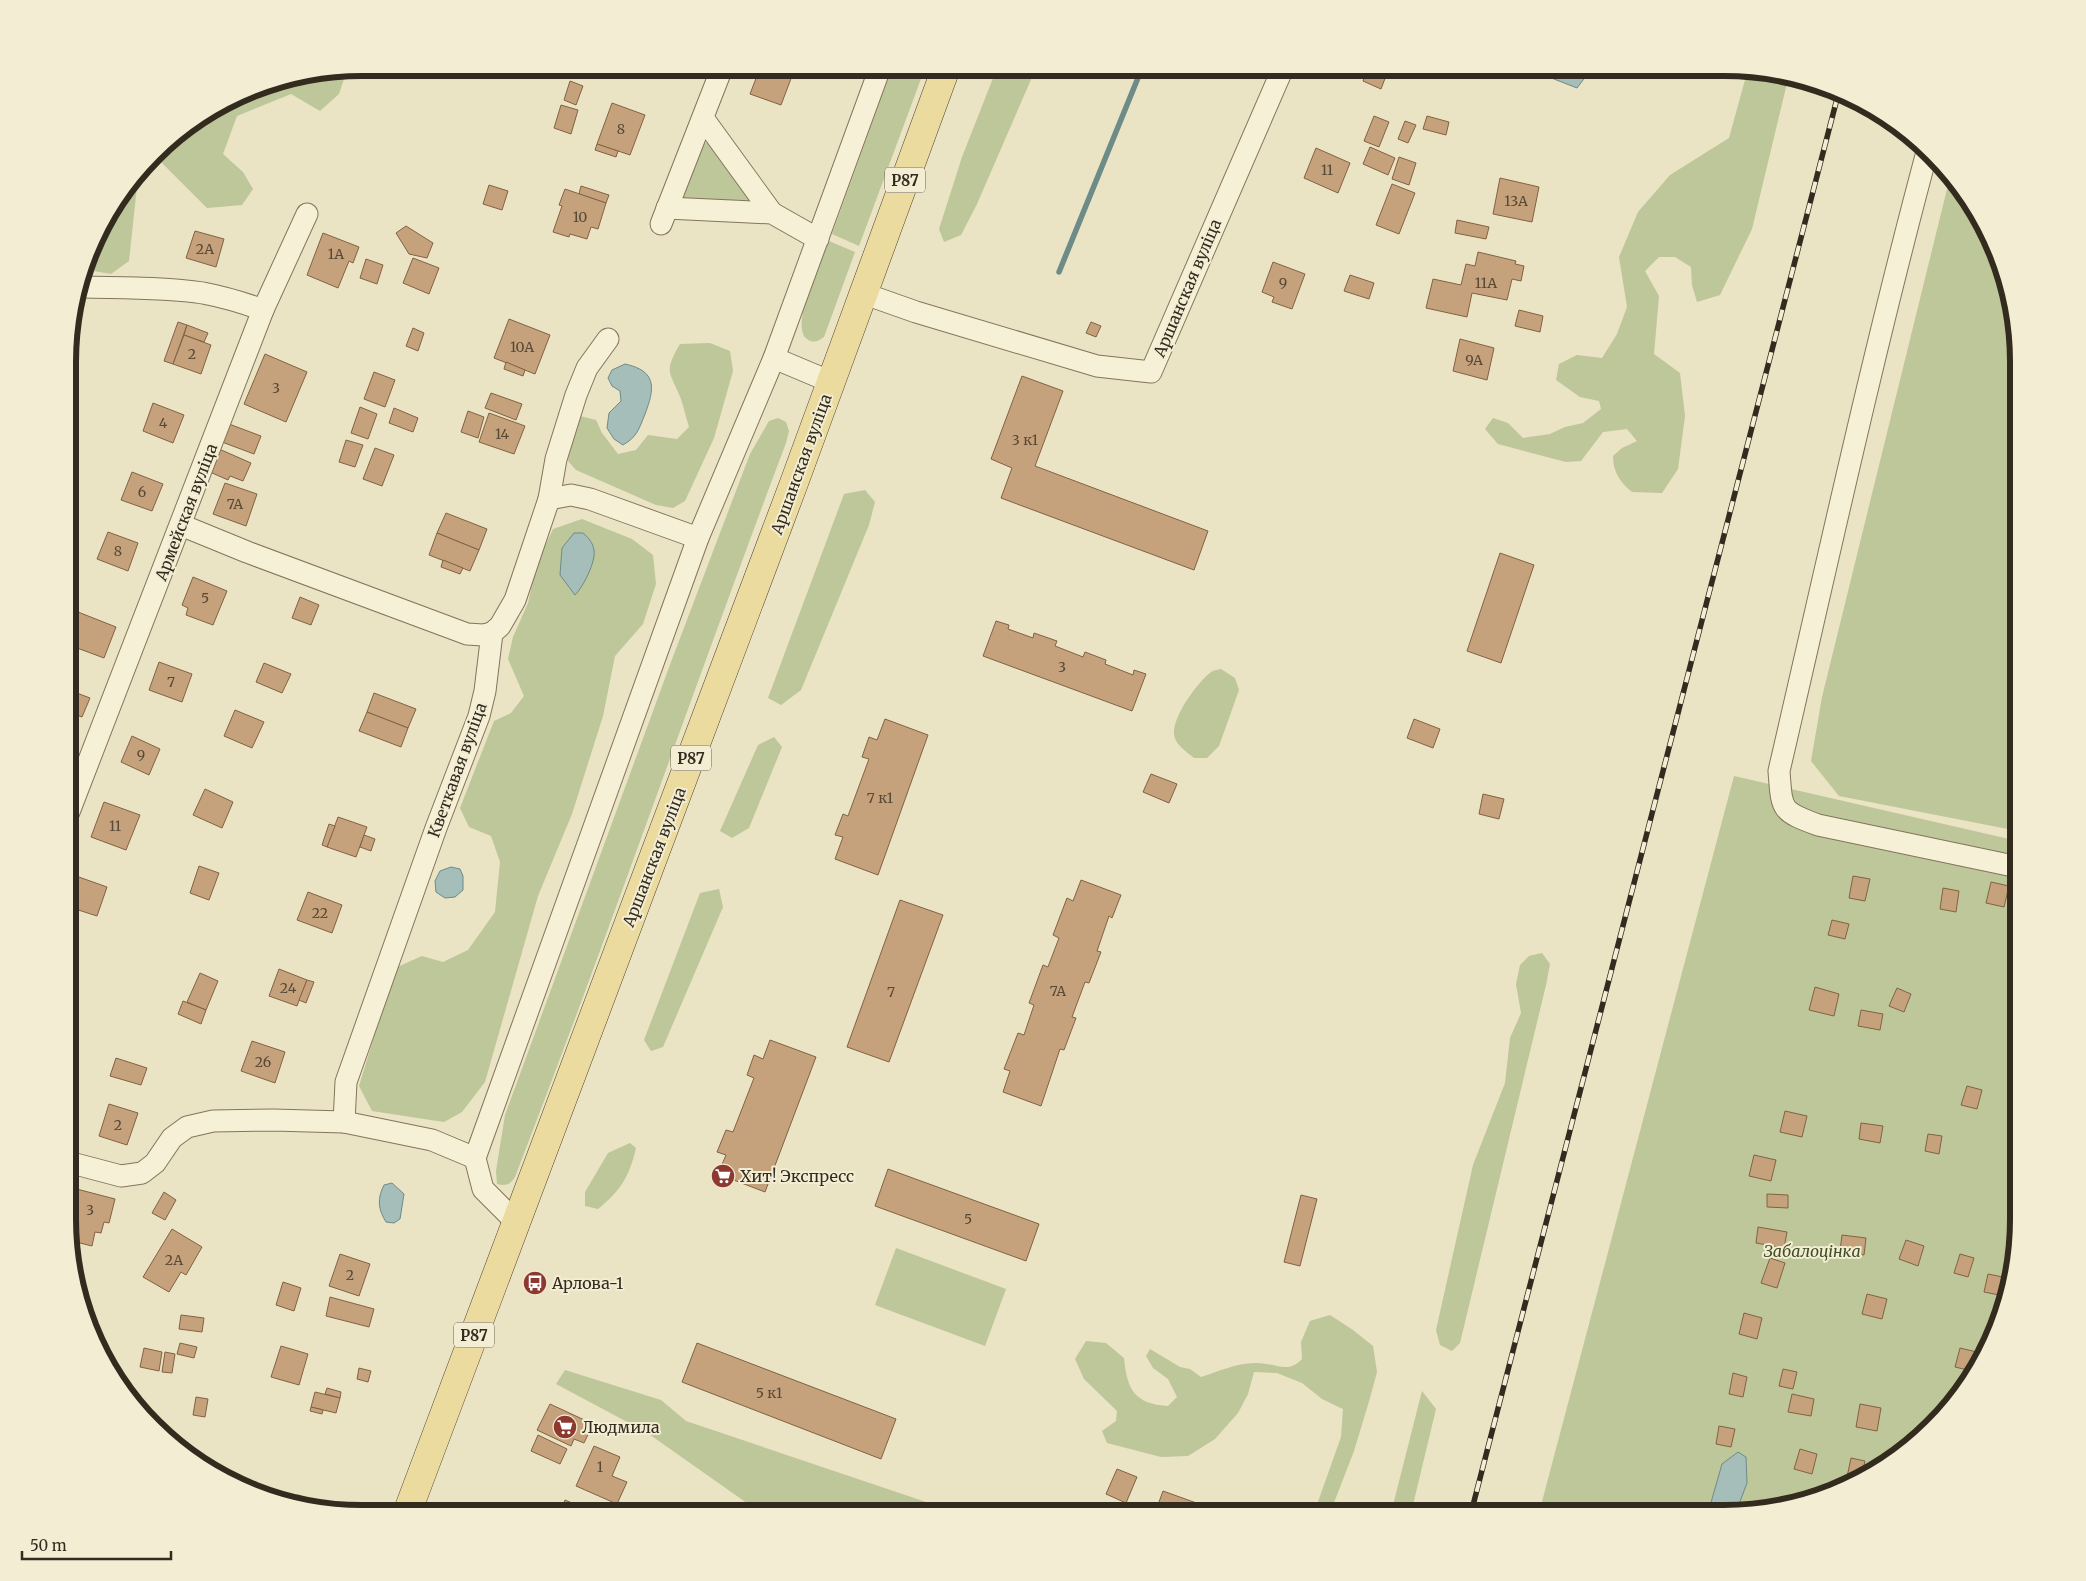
<svg xmlns="http://www.w3.org/2000/svg" width="2086" height="1581" viewBox="0 0 2086 1581" font-family="Merriweather,serif">
	<style>
		.green { fill: #bdc799 }
		.water { fill: #a5beb9; stroke: #6d8b87 }
		.lines { fill: none; stroke-linecap: round; stroke-linejoin: round }
		.stream { stroke: #6d8b87; stroke-width: 5.5 }
		.building { fill: #c6a27c; stroke: #816243 }
		.minor-casing { stroke: #83755c; stroke-width: 23 }
		.primary-casing { stroke: #514330; stroke-width: 29 }
		.minor { stroke: #f6f0d6; stroke-width: 21 }
		.primary { stroke: #ebdb9e; stroke-width: 28 }
		.rail-casing { stroke: #342b1f; stroke-width: 5.5 }
		.rail { stroke: #f2edd3; stroke-width: 4; stroke-dasharray: 11; stroke-linecap: butt }
		.labels { text-anchor: middle; dominant-baseline: central; stroke-width: 4; stroke-linejoin: round; paint-order: stroke }
		.number-label { font-size: 14px; fill: #584936 }
		.shield { fill: #f2edd3; stroke: #6d6555; stroke-width: 1 }
		.shield-label { font-size: 15px; font-weight: bold; fill: #342b1f }
		.street-label { font-size: 16px; fill: #342b1f; stroke: #f2edd3 }
		.poi-label { font-size: 16px; fill: #342b1f; stroke: #f2edd3; text-anchor: start }
		.park-label { font-size: 16px; font-style: italic; fill: #414f27; stroke: #f2edd3 }
		.rim { fill: none; stroke: #342b1f; stroke-width: 6 }
	</style>
	<rect width="100%" height="100%" fill="#eae3c4"/>
	<g class="green">
		<path d="M892,68h33l-66,178 -27,-12z"/>
		<path d="M997,68h39l-59,136 -16,31 -17,7 -5,-13 23,-72z"/>
		<path d="M1748,69l40,10 -36,150 -32,66 -23,7 -5,-17 -1,-18 -16,-10h-16l-14,14 14,25 -5,58 26,19 5,43 -7,53 -16,24 -30,-1c-12,-10 -19,-20 -19,-36l9,-8 15,-7 -10,-12 -24,3 -22,29 -15,1 -68,-18 -13,-15 8,-11 15,5 15,15 27,-4 15,-7 18,-4 18,-14 -2,-8 -19,-4 -24,-17 3,-16 18,-9 25,3 15,-24 10,-27 -8,-50 19,-45 32,-37 59,-37z"/>
		<path d="M347,70l-8,24 -19,17 -29,-17 -54,22 -14,38 20,18 10,17 -11,16 -35,3 -46,-46 -14,4 21,-26 99,-57z"/>
		<path d="M713,141l44,64 -70,-2 -7,-12 20,-46z"/>
		<path d="M138,177l-9,84 -18,13 -23,-4 19,-55z"/>
		<path d="M1949,181l39,51 25,72 5,58v469l-179,-35 -28,-35 11,-64z"/>
		<path d="M829,241l26,11 -31,85c-6,4 -10,7 -17,2 -18,-13 15,-80 22,-98z"/>
		<path d="M710,343l20,8 3,20 -19,67 -29,63 -12,7 -17,-3 -80,-35 -8,-9 3,-23 9,-22 16,4 6,13 16,21 18,-4 12,-15 29,4 12,-12c-3,-9 -5,-19 -8,-28 -11,-28 -18,-26 -1,-55z"/>
		<path d="M778,418l8,4 3,9 -3,12c-92,244 -177,491 -271,734 -5,8 -9,9 -18,7l-1,-13 9,-56 166,-453 79,-208 19,-33z"/>
		<path d="M865,490l10,12 -6,23 -68,165 -20,15 -13,-7 76,-204z"/>
		<path d="M582,519l50,20 21,16 3,29 -13,40 -28,32 -12,60 -31,98 -34,82 -53,186 -23,30 -18,10 -72,-11 -13,-25 36,-118 27,-12 21,6 25,-12 27,-38 5,-50 -9,-26 -22,-9 -9,-19 34,-87 17,-8 13,-17 -16,-37 5,-22 15,-34 9,-40 16,-34z"/>
		<path d="M1221,669l14,9 4,12 -20,56 -12,12h-13c-8,-7 -21,-14 -20,-27 1,-17 23,-48 36,-58 3,-3 7,-3 11,-4z"/>
		<path d="M774,737l8,10 -33,81 -17,10 -12,-7 38,-86z"/>
		<path d="M1734,776l284,65v398l-22,93 -50,81 -92,70 -72,25 -58,5h-185z"/>
		<path d="M719,889l4,18 -60,140 -12,4 -7,-11 56,-147z"/>
		<path d="M1542,953l8,11 -4,21 -86,358 -8,8 -12,-6 -4,-15 37,-165 32,-82 5,-45 11,-25 -5,-29 4,-19 9,-9z"/>
		<path d="M630,1143l6,5c-7,29 -15,42 -38,61l-13,-3v-14l23,-39z"/>
		<path d="M896,1248l110,41 -21,57 -110,-41z"/>
		<path d="M1330,1315l23,15 20,16 4,26 -7,26 -16,53 -24,62h-16l27,-76 2,-28 -21,-10 -20,-16 -25,-10 -23,-1 -6,22 -10,19 -23,26 -27,17 -27,1 -54,-14 -5,-12 14,-10 1,-10 -33,-32 -9,-20 11,-18 20,2 18,15c3,32 11,46 44,48l9,-9 -9,-18 -15,-11 -7,-12 4,-7 30,18 10,2 11,8c16,-5 36,-14 53,-14 20,-1 34,12 48,-4l-1,-17 9,-21z"/>
		<path d="M565,1370l96,30 25,21 252,85 -2,7h-175l-115,-81 -90,-48z"/>
		<path d="M1422,1391l14,18 -25,104h-20z"/>
		<path d="M298,1494l16,6 6,7 -36,-8z"/>
	</g>
	<g class="water">
		<path d="M1531,68h57l-2,8 -9,12 -46,-18z"/>
		<path d="M625,364c32,7 30,24 20,50 -6,15 -8,23 -22,31l-9,-6 -7,-11 2,-15 12,-12 -1,-10 -8,-5 -4,-8 4,-8z"/>
		<path d="M574,533h9c5,4 10,10 11,17 2,12 -11,37 -19,45l-15,-20 2,-27z"/>
		<path d="M451,867l9,2 3,7v14l-8,7 -10,1 -9,-6 -1,-11 5,-10z"/>
		<path d="M392,1183l12,11 -4,25 -6,4 -8,-1c-8,-13 -9,-23 -2,-37z"/>
		<path d="M1738,1452l8,5 1,26 -11,29 -28,1 14,-49z"/>
	</g>
	<g class="lines">
		<path class="stream" d="M1059,272l83,-204"/>
	</g>
	<g class="building">
		<path d="M641,68h22l-3,7z"/>
		<path d="M760,68h35l-14,37 -31,-11z"/>
		<path d="M1355,68h34l-8,21 -18,-8 2,-5 -11,-5z"/>
		<path d="M570,81l13,5 -7,19 -12,-5z"/>
		<path d="M612,103l33,12 -15,40 -33,-11z"/>
		<path d="M561,105l17,5 -7,24 -17,-6z"/>
		<path d="M1374,116l15,6 -10,25 -15,-6z"/>
		<path d="M1427,116l22,6 -3,13 -23,-6z"/>
		<path d="M1405,121l11,4 -8,18 -10,-4z"/>
		<path d="M597,144l21,7 -2,6 -21,-7z"/>
		<path d="M1370,147l25,11 -7,17 -25,-11z"/>
		<path d="M1316,148l34,15 -12,30 -34,-15z"/>
		<path d="M1399,157l17,6 -7,22 -17,-6z"/>
		<path d="M1500,178l39,9 -7,35 -39,-8z"/>
		<path d="M1392,184l23,9 -16,41 -23,-9z"/>
		<path d="M489,185l19,6 -6,19 -19,-6z"/>
		<path d="M581,186l28,9 -3,8 -27,-9z"/>
		<path d="M565,189l41,14 -8,26 -7,-2 -4,12 -17,-5 -1,3 -16,-5 9,-26 -3,-1z"/>
		<path d="M1457,220l32,7 -3,12 -31,-6z"/>
		<path d="M406,226l27,17 -6,15 -18,-4 -13,-21z"/>
		<path d="M195,231l29,8 -8,28 -30,-9z"/>
		<path d="M323,233l36,14 -6,16 -4,-2 -11,27 -31,-13z"/>
		<path d="M1478,252l38,9 -1,3 9,2 -3,15 -9,-2 -5,21 -35,-7 -5,24 -41,-9 7,-29 28,6 5,-21 9,2z"/>
		<path d="M413,258l26,10 -10,26 -26,-11z"/>
		<path d="M366,259l17,6 -6,19 -17,-6z"/>
		<path d="M1273,262l32,12 -13,35 -20,-7 2,-5 -12,-5z"/>
		<path d="M1350,275l24,8 -5,16 -25,-8z"/>
		<path d="M1519,310l24,6 -3,16 -25,-6z"/>
		<path d="M509,319l41,16 -15,39 -41,-16z"/>
		<path d="M178,322l9,3 -14,39 -9,-3z"/>
		<path d="M1091,322l10,4 -5,11 -10,-4z"/>
		<path d="M187,325l21,8 -4,9 -20,-7z"/>
		<path d="M413,328l11,5 -6,18 -12,-5z"/>
		<path d="M184,335l27,10 -10,29 -28,-10z"/>
		<path d="M1460,339l34,9 -7,32 -34,-9z"/>
		<path d="M265,354l42,18 -21,50 -42,-18z"/>
		<path d="M506,362l19,8 -2,6 -19,-7z"/>
		<path d="M374,372l21,8 -10,27 -21,-8z"/>
		<path d="M1022,376l41,15 -28,75 173,65 -14,39 -193,-72 11,-30 -21,-9z"/>
		<path d="M491,393l31,11 -6,16 -31,-12z"/>
		<path d="M153,403l31,12 -11,28 -30,-12z"/>
		<path d="M360,407l17,7 -9,25 -17,-6z"/>
		<path d="M394,408l24,10 -5,14 -24,-9z"/>
		<path d="M468,411l16,6 -6,21 -17,-6z"/>
		<path d="M489,413l36,13 -11,28 -35,-12z"/>
		<path d="M229,424l32,12 -7,18 -32,-12z"/>
		<path d="M346,440l17,5 -8,22 -16,-5z"/>
		<path d="M375,448l19,7 -12,31 -19,-7z"/>
		<path d="M219,449l32,14 -8,18 -13,-5 -2,4 -18,-8z"/>
		<path d="M132,472l31,12 -11,27 -31,-11z"/>
		<path d="M225,483l32,11 -11,32 -33,-12z"/>
		<path d="M446,513l41,16 -8,21 -42,-17z"/>
		<path d="M108,532l30,11 -10,28 -31,-12z"/>
		<path d="M437,533l42,17 -9,21 -41,-16z"/>
		<path d="M1500,553l34,12 -33,98 -34,-12z"/>
		<path d="M443,560l20,8 -3,6 -19,-7z"/>
		<path d="M193,577l34,14 -14,34 -27,-10 2,-7 -6,-3z"/>
		<path d="M300,597l19,8 -8,20 -19,-7z"/>
		<path d="M78,612l38,15 -12,31 -35,-13v-11z"/>
		<path d="M996,621l13,4 -1,4 25,9 1,-5 23,8 -2,5 28,11 2,-5 21,8 -1,4 28,11 1,-5 12,4 -14,37 -149,-55z"/>
		<path d="M159,662l33,12 -10,28 -33,-12z"/>
		<path d="M264,663l27,11 -9,19 -26,-11z"/>
		<path d="M69,690l21,8 -8,19 -8,-3 -4,9z"/>
		<path d="M374,693l42,16 -8,19 -41,-16z"/>
		<path d="M235,710l29,12 -12,26 -28,-12z"/>
		<path d="M367,712l41,16 -7,19 -42,-16z"/>
		<path d="M885,719l43,16 -50,140 -43,-16 8,-22 -8,-2 8,-21 5,2 21,-57 -7,-2 7,-20 8,3z"/>
		<path d="M1414,719l26,10 -7,19 -26,-10z"/>
		<path d="M132,736l28,13 -11,26 -28,-13z"/>
		<path d="M1151,774l26,10 -8,19 -26,-11z"/>
		<path d="M205,789l28,13 -11,26 -29,-13z"/>
		<path d="M1483,794l21,5 -5,20 -20,-5z"/>
		<path d="M104,802l36,13 -14,35 -35,-13z"/>
		<path d="M338,817l29,10 -11,30 -29,-10z"/>
		<path d="M329,824l6,2 -8,21 -5,-2z"/>
		<path d="M364,835l11,4 -4,12 -11,-4z"/>
		<path d="M199,866l20,7 -10,27 -19,-7z"/>
		<path d="M76,876l31,11 -10,29 -28,-9v-11z"/>
		<path d="M1853,876l17,3 -5,22 -16,-3z"/>
		<path d="M1081,880l40,15 -9,23 -3,-2 -12,35 4,1 -12,31 -4,-1 -13,35 4,1 -12,32 -4,-1 -19,57 -38,-14 7,-21 -6,-2 14,-36 6,2 10,-30 -5,-2 14,-38 5,2 11,-29 -6,-3 14,-37 6,3z"/>
		<path d="M1991,882l18,4 -5,21 -18,-4z"/>
		<path d="M1943,888l16,3 -3,21 -16,-3z"/>
		<path d="M308,892l34,13 -10,28 -35,-13z"/>
		<path d="M900,900l43,15 -54,147 -42,-15z"/>
		<path d="M1832,920l17,4 -4,15 -17,-4z"/>
		<path d="M69,952l5,2 -5,17z"/>
		<path d="M279,969l28,11 -10,26 -28,-10z"/>
		<path d="M200,973l18,8 -12,29 -19,-8z"/>
		<path d="M307,980l7,2 -8,21 -7,-3z"/>
		<path d="M1815,987l24,7 -5,22 -25,-6z"/>
		<path d="M1897,988l14,6 -7,18 -15,-6z"/>
		<path d="M183,1001l23,9 -5,14 -23,-10z"/>
		<path d="M1861,1010l22,4 -3,16 -22,-4z"/>
		<path d="M770,1040l46,17 -51,135 -47,-18 8,-19 -9,-3 9,-22 7,2 21,-54 -7,-3 7,-20 9,4z"/>
		<path d="M252,1041l33,11 -10,31 -34,-12z"/>
		<path d="M116,1058l31,10 -6,17 -31,-9z"/>
		<path d="M1967,1086l15,4 -5,19 -16,-4z"/>
		<path d="M109,1104l29,9 -11,32 -28,-9z"/>
		<path d="M1785,1111l22,5 -5,21 -22,-5z"/>
		<path d="M1861,1123l22,3 -3,17 -21,-4z"/>
		<path d="M1928,1134l14,2 -3,18 -14,-3z"/>
		<path d="M1754,1155l22,5 -5,21 -22,-5z"/>
		<path d="M888,1169l151,55 -13,37 -151,-55z"/>
		<path d="M69,1187l46,12 -6,24 -5,-1 -3,11 -6,-1 -3,14 -24,-6z"/>
		<path d="M164,1192l12,8 -11,20 -13,-7z"/>
		<path d="M1767,1194l21,1v13l-21,-1z"/>
		<path d="M1301,1195l16,4 -17,67 -16,-4z"/>
		<path d="M1758,1227l29,5 -3,16 -28,-5z"/>
		<path d="M172,1229l30,18 -16,28 -5,-3 -12,20 -26,-15z"/>
		<path d="M1842,1235l24,3 -2,17 -24,-4z"/>
		<path d="M1906,1240l18,6 -6,20 -19,-7z"/>
		<path d="M340,1254l30,10 -11,32 -30,-10z"/>
		<path d="M1960,1254l14,4 -6,19 -14,-4z"/>
		<path d="M1770,1258l15,5 -8,25 -16,-5z"/>
		<path d="M1988,1274l20,4 -4,18 -20,-4z"/>
		<path d="M283,1282l18,6 -7,23 -18,-6z"/>
		<path d="M1867,1294l20,5 -5,20 -20,-5z"/>
		<path d="M330,1297l44,12 -5,18 -43,-11z"/>
		<path d="M1744,1313l18,5 -5,21 -18,-5z"/>
		<path d="M181,1315l23,3 -2,14 -23,-3z"/>
		<path d="M180,1343l17,4 -3,11 -17,-4z"/>
		<path d="M697,1343l199,76 -15,40 -199,-77z"/>
		<path d="M281,1346l27,8 -9,31 -28,-8z"/>
		<path d="M144,1348l18,4 -3,19 -19,-4z"/>
		<path d="M1960,1348l21,5 -9,18 -17,-4z"/>
		<path d="M165,1352l10,2 -3,19 -10,-1z"/>
		<path d="M359,1368l12,3 -3,11 -11,-3z"/>
		<path d="M1783,1369l14,3 -4,17 -14,-3z"/>
		<path d="M1733,1373l14,4 -4,20 -14,-3z"/>
		<path d="M327,1388l14,4 -1,6 -15,-4z"/>
		<path d="M315,1392l25,6 -4,15 -25,-6z"/>
		<path d="M1792,1394l22,5 -3,17 -23,-4z"/>
		<path d="M196,1397l12,2 -3,18 -12,-2z"/>
		<path d="M550,1404l43,20 -9,19 -10,-4 -3,7 -34,-16z"/>
		<path d="M1860,1404l21,4 -4,23 -21,-4z"/>
		<path d="M311,1407l12,3 -1,4 -12,-3z"/>
		<path d="M1719,1426l16,3 -4,18 -15,-3z"/>
		<path d="M538,1435l29,14 -7,15 -29,-13z"/>
		<path d="M594,1446l26,11 -8,19 15,6 -10,22 -41,-18z"/>
		<path d="M1800,1449l17,5 -5,20 -18,-5z"/>
		<path d="M1851,1458l14,3 -4,17 -2,2 -12,-3z"/>
		<path d="M1117,1469l20,8 -11,26 -20,-9z"/>
		<path d="M1163,1491l39,14 -3,8h-44z"/>
		<path d="M565,1500l30,13h-35z"/>
	</g>
	<g class="lines">
		<g class="minor-casing">
			<g id="minor">
				<path d="M703,118l69,95"/>
				<path d="M1927,152c-55,205 -100,412 -148,619 3,39 1,40 39,54l200,42"/>
				<path d="M667,208l105,5 46,26"/>
				<path d="M661,224l61,-156"/>
				<path d="M82,287c40,1 82,0 121,6 21,4 41,10 60,17"/>
				<path d="M865,294l51,18 181,54 54,6 132,-304"/>
				<path d="M774,358l57,24"/>
				<path d="M549,499l22,-4 19,4 108,39"/>
				<path d="M181,525l66,27 220,82 16,1 9,-2"/>
				<path d="M69,812l194,-502 44,-96"/>
				<path d="M344,1122l2,-40 90,-254 43,-112 6,-25 7,-58 8,-7 15,-26 34,-101 7,-40 20,-64 11,-27 21,-29"/>
				<path d="M68,1162l53,14 21,-3 13,-10 17,-25 15,-11 26,-6 60,-1 71,2 88,18 43,18"/>
				<path d="M516,1222l-33,-33 -8,-31 223,-620 76,-180 106,-290"/>
			</g>
		</g>
		<g class="primary-casing">
			<path id="primary" d="M407,1513l387,-1030 152,-415"/>
		</g>
		<use href="#minor" class="minor"/>
		<use href="#primary" class="primary"/>
		<g class="rail-casing">
			<path id="rail" d="M1471,1513l368,-1422"/>
		</g>
		<use href="#rail" class="rail"/>
	</g>
	<defs>
		<g id="supermarket-disc" transform="scale(1.25)"><circle r="9.5" fill="#8e3930" stroke="#f2edd3"/><path d="M-6-5.5h2.5l.6 2H6L4.5 2H-2.5L-4.4-4H-6ZM-1.5 3.2a1.3 1.3 0 1 0 .1 0ZM3 3.2a1.3 1.3 0 1 0 .1 0Z" fill="#fff"/></g>
		<g id="bus-disc" transform="scale(1.25)"><circle r="9.5" fill="#8e3930" stroke="#f2edd3"/><path d="M-5-6H5V4H4V6H2V4H-2V6H-4V4H-5ZM-3.5-4V0h7V-4ZM-3.5 1.2v1.5H-2V1.2ZM2 1.2v1.5H3.5V1.2Z" fill="#fff"/></g>
	</defs>
	<g fill-rule="evenodd">
		<use href="#supermarket-disc" x="723" y="1176"/>
		<use href="#bus-disc" x="535" y="1283"/>
		<use href="#supermarket-disc" x="565" y="1427"/>
	</g>
	<g class="labels">
		<g class="number-label">
			<text x="621" y="129">8</text>
			<text x="1327" y="170">11</text>
			<text x="1516" y="201">13А</text>
			<text x="580" y="217">10</text>
			<text x="205" y="249">2А</text>
			<text x="336" y="254">1А</text>
			<text x="1283" y="283">9</text>
			<text x="1486" y="283">11А</text>
			<text x="522" y="347">10А</text>
			<text x="192" y="354">2</text>
			<text x="1474" y="360">9А</text>
			<text x="276" y="388">3</text>
			<text x="163" y="423">4</text>
			<text x="502" y="434">14</text>
			<text x="1025" y="440">3 к1</text>
			<text x="142" y="492">6</text>
			<text x="235" y="504">7А</text>
			<text x="118" y="551">8</text>
			<text x="205" y="598">5</text>
			<text x="1062" y="667">3</text>
			<text x="171" y="682">7</text>
			<text x="141" y="755">9</text>
			<text x="880" y="798">7 к1</text>
			<text x="115" y="826">11</text>
			<text x="320" y="913">22</text>
			<text x="288" y="988">24</text>
			<text x="1058" y="991">7А</text>
			<text x="891" y="992">7</text>
			<text x="263" y="1062">26</text>
			<text x="118" y="1125">2</text>
			<text x="90" y="1210">3</text>
			<text x="968" y="1219">5</text>
			<text x="174" y="1260">2А</text>
			<text x="350" y="1275">2</text>
			<text x="769" y="1393">5 к1</text>
			<text x="600" y="1467">1</text>
		</g>
		<g class="shield">
			<rect x="885" y="167.5" width="40" height="25" rx="4"/>
			<rect x="671" y="745.5" width="40" height="25" rx="4"/>
			<rect x="454" y="1322.5" width="40" height="25" rx="4"/>
		</g>
		<g class="shield-label">
			<text x="905" y="180">Р87</text>
			<text x="691" y="758">Р87</text>
			<text x="474" y="1335">Р87</text>
		</g>
		<g class="street-label">
			<text transform="translate(1187 288) rotate(-67)">Аршанская вуліца</text>
			<text transform="translate(801 464) rotate(-70)">Аршанская вуліца</text>
			<text transform="translate(186 512) rotate(-69)">Армейская вуліца</text>
			<text transform="translate(457 770) rotate(-70)">Кветкавая вуліца</text>
			<text transform="translate(654 857) rotate(-69)">Аршанская вуліца</text>
		</g>
		<g class="poi-label">
			<text x="740" y="1176">Хит! Экспресс</text>
			<text x="552" y="1283">Арлова-1</text>
			<text x="582" y="1427">Людмила</text>
		</g>
		<g class="park-label">
			<text x="1812" y="1251">Забалоцінка</text>
		</g>
	</g>
	<path d="M0 0H2086V1581H0ZM362 76H1724A286 286 0 0 1 2010 362V1219A286 286 0 0 1 1724 1505H362A286 286 0 0 1 76 1219V362A286 286 0 0 1 362 76Z" fill="#f2edd3" fill-rule="evenodd"/>
	<path class="rim" d="M362 76H1724A286 286 0 0 1 2010 362V1219A286 286 0 0 1 1724 1505H362A286 286 0 0 1 76 1219V362A286 286 0 0 1 362 76Z"/>
	<path d="M22 1551v8h149v-8" fill="none" stroke="#342b1f" stroke-width="2.5"/>
	<text x="30" y="1551" font-size="15" fill="#342b1f" stroke="#f2edd3" stroke-width="4" paint-order="stroke">50 m</text>
</svg>
